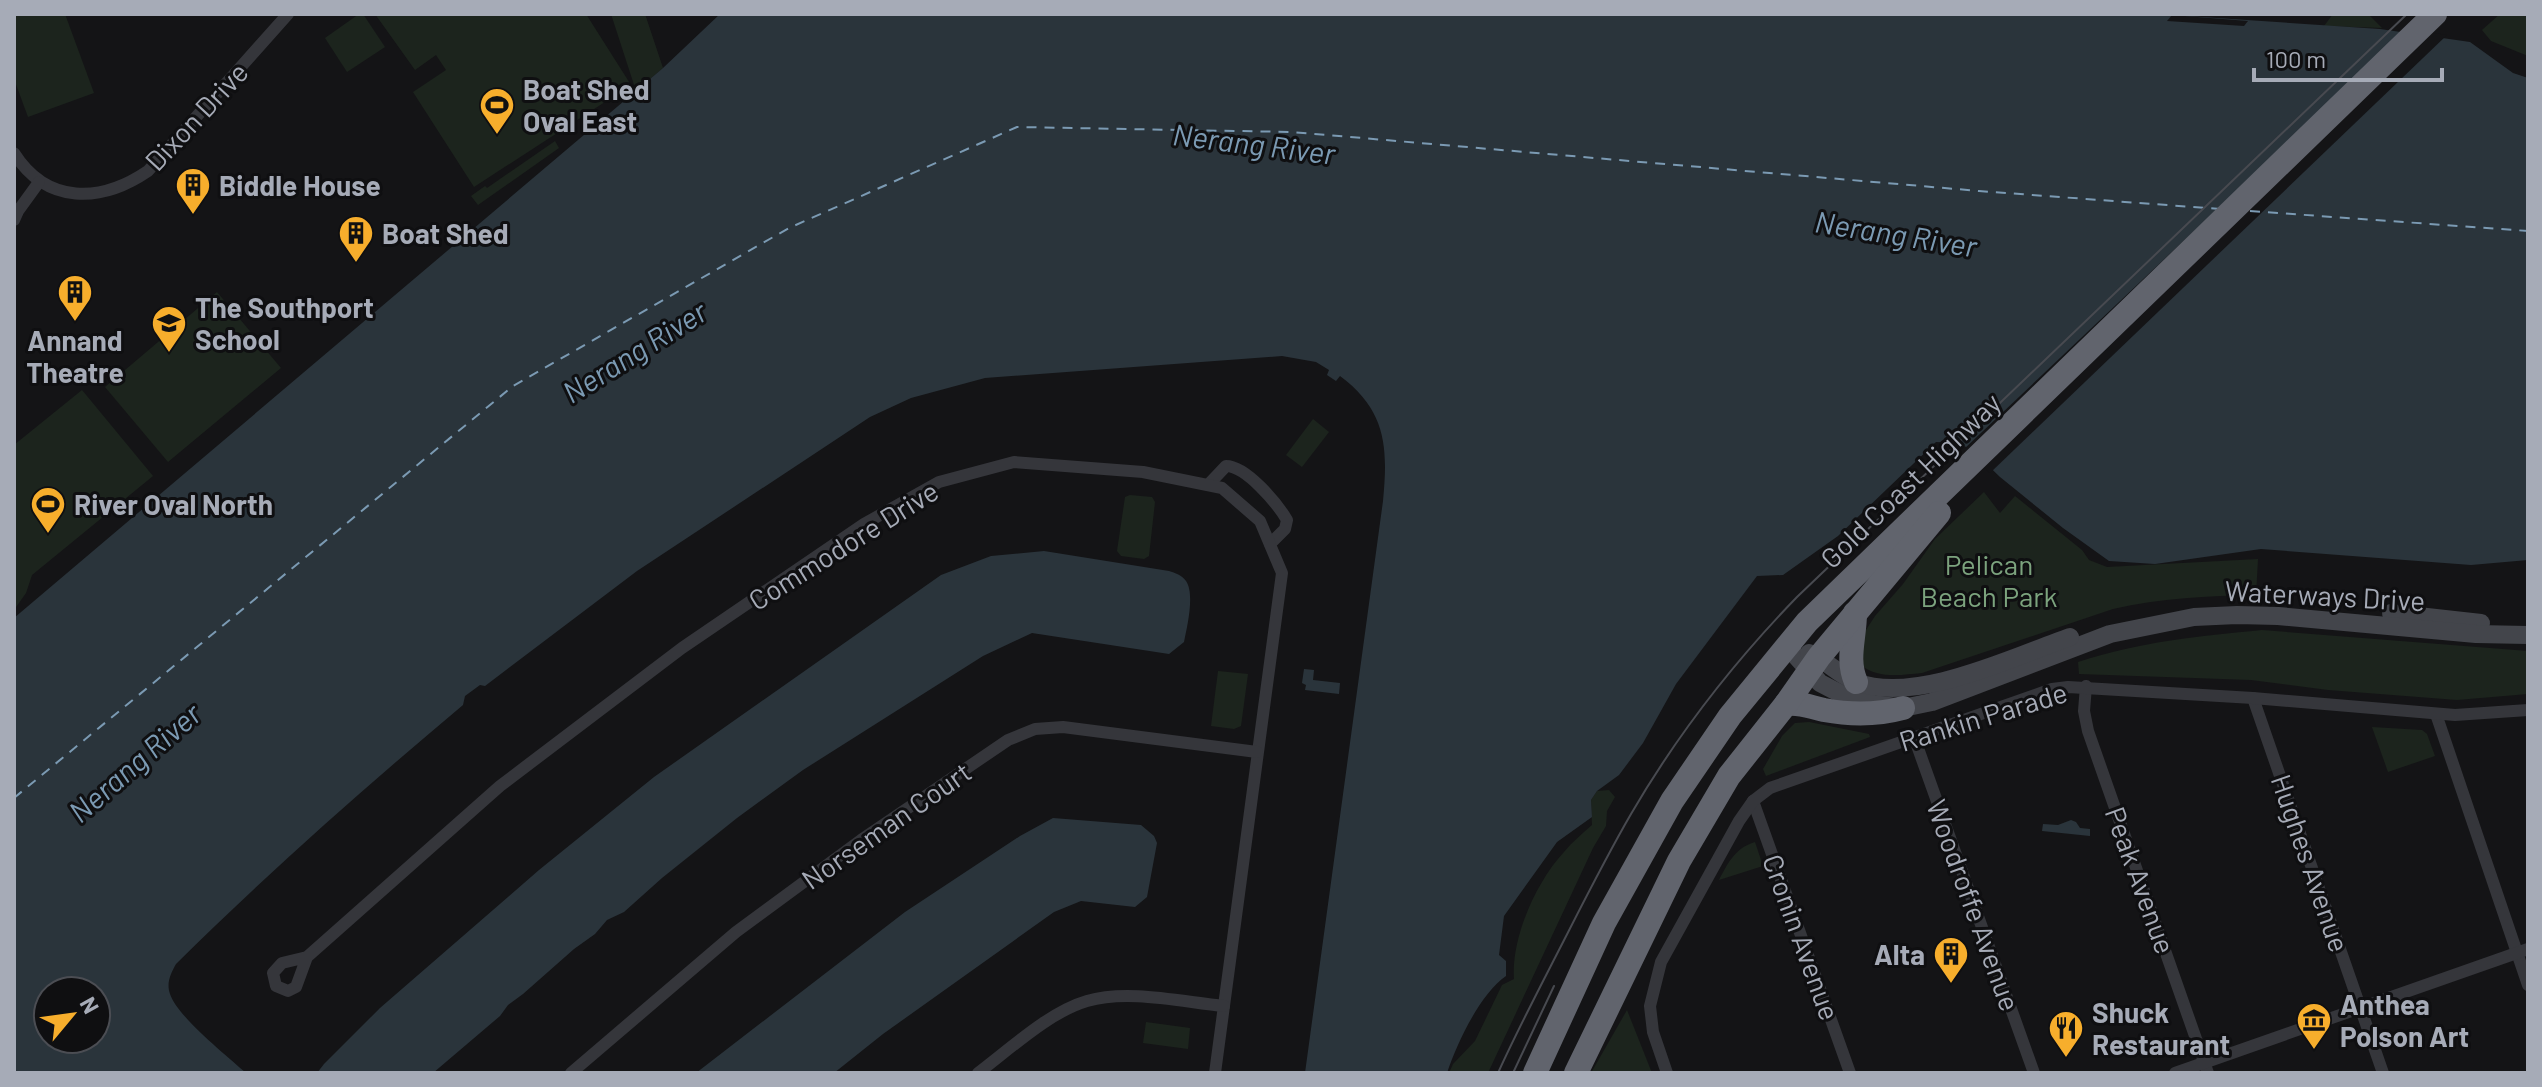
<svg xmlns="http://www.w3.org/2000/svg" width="2542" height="1087" viewBox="0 0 2542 1087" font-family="Barlow,sans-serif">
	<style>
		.green { fill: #1c241d }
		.water { fill: #2a343b; fill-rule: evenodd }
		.pier { fill: #141416 }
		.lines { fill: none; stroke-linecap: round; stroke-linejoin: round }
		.ferry { stroke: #7b9ab3; stroke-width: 2; stroke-dasharray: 10 8; stroke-linecap: butt }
		.street { stroke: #35363b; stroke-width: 12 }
		.secondary { stroke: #43454b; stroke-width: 18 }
		.highway { stroke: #61646d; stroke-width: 24 }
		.tram { stroke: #484a50; stroke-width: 2 }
		.labels { text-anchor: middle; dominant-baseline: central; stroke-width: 6; stroke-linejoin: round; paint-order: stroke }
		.poi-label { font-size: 28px; font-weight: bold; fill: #a6abb7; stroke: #0f0f11; text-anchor: start }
		.street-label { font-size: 28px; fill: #a6abb7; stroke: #0f0f11 }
		.park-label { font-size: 28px; fill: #7ca37e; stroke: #0f0f11 }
		.water-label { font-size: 30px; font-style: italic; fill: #7b9ab3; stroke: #0f0f11 }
	</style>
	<rect width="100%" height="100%" fill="#141416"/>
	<g class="green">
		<path d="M14,14h51l29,79 -66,24 -14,-38z"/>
		<path d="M359,14h4l22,33 -38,25 -22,-34z"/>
		<path d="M375,14h211l45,71 -157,102 -61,-95 33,-22 -10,-15 -21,15z"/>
		<path d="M611,14h34l18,54 -27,23z"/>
		<path d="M2333,14h35l14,14 -58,-2z"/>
		<path d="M2500,14h28v42l-37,-15 -9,-11z"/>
		<path d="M555,141l4,7 -81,57 -7,-9 14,-10 2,2z"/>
		<path d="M217,292l64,76 -113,94 -63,-75z"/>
		<path d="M82,390l71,86 -121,99 -6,18 -12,17v-165z"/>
		<path d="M1313,419l16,13 -27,35 -16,-12z"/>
		<path d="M1984,492l16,21 15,-17 67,54 7,10 18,7 151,-8 -2,36c-48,1 -95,3 -143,14l-191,64c-21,2 -44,6 -61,-8l3,-32 11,-17 28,-32 32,-45z"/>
		<path d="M1130,495l22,2 3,5 -6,54 -5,3 -23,-3 -4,-5 8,-54z"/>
		<path d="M2262,630l266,21v43l-71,6 -129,-10 -77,-10 -172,-6 -1,-12c60,-20 122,-26 184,-32z"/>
		<path d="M1218,671l30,3 -7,52 -7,3 -23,-3z"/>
		<path d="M1809,722l60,12 1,3 -104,39 -3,-7 19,-33 13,-13z"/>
		<path d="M2372,727l50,3 5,4 8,22 -47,16z"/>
		<path d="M1609,790l6,7 -8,14 -1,15 -13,22 -105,225h-39l4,-9 22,-23 27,-56 12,-6c-3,-41 22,-97 50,-127 8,-10 18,-18 28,-27l-1,-25 6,-9z"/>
		<path d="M1755,842l8,24 -44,14c9,-17 16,-32 36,-38z"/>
		<path d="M1627,1010l25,63h-61z"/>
		<path d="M1146,1022l44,6 -2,21 -45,-6z"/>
	</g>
	<g class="water">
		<path d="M720,14h1437l223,15 90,13 43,31 15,5v482l-57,5 -210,-16 -106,15 -46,-3 -46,-33 -63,-51 -29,-28 -14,-6 -21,-1 -98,94 -55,39 -26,1 -81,108 -33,59 -24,32 -22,16 -6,9 1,17 -35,25 -53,74 -5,39 7,6v15c-26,18 -49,67 -59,97h-142l78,-572c5,-53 4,-90 -43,-125l-4,5 -9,-6 2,-5 -13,-8 -34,-6 -297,22 -74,20 -41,19 -233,154 -152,115 -5,-1 -15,11 -2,9c-99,83 -195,168 -287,259 -5,9 -10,19 -6,30 7,22 57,62 76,79h-232v-455l649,-550zM48,991h48v48h-48z"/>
		<path d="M1044,551l125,20c6,2 13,4 17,10 9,13 1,46 -2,61l-15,12 -137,-21 -49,23 -180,114 -66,48 -75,60 -38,34 -17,8 -12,14 -21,15 -51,45 -15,11 -8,11 -67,57h-116l7,-9 56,-56 159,-138 115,-93 287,-202 50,-19z"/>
		<path d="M1304,669l10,1 -1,10 27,3 -1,11 -34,-4 1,-5 -4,-2z"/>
		<path d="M1053,818l88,7 13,11 3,7 -10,54 -12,10 -54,-6 -27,11 -171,122 -49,39h-138l209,-161 115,-76z"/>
		<path d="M2071,820l5,2 4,6 10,1v7l-48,-5 1,-7 15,1z"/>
	</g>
	<g class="pier">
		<path d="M2172,15l76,6 -4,5 -77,-5z"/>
		<path d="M2407,29l40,6 -457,438 -27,-23z"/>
	</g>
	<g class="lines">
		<g class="ferry">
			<path d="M2250,211l278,20"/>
			<path d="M14,798l499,-412 276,-158 228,-101 275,5 687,59 241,18"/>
		</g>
		<g class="street">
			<path d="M14,153c33,52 87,50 134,18l140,-157"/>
			<path d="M14,220l4,-9 21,-29"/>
			<path d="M1208,485l18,-19c20,0 51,37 61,54l-2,9 -15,15"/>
			<path d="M2086,686l-2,25 4,20 120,342"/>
			<path d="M2253,698l130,375"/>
			<path d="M2436,714l92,271"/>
			<path d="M1914,737l120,336"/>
			<path d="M1753,801l97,272"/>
			<path d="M307,957l-11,30 -8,4 -12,-5 -3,-13 9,-10 25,-6 193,-171 182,-138 182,-124 75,-42 75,-20 129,10 79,16 38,33 22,52 -67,500"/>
			<path d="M571,1073l165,-141 125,-92 147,-100 27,-11 28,-2 194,25"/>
			<path d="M978,1073c32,-24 71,-61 109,-72 41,-12 95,1 137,5"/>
			<path d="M1667,1073l-14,-41 -3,-26 11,-44 78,-141 14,-20 17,-13 282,-99 16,-2 185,11 202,17 73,-5"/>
			<path d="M2175,1073l353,-124"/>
		</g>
		<g class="secondary">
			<path d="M2391,613l90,10"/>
			<path d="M1787,646l33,37 25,13 28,8 30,4 29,-6 178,-68 84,-17 43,-2 41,1 198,18 52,1"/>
			<path d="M1809,653c17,7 30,22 47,29 59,23 157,-25 214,-45"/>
		</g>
		<g class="highway">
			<path d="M1855,613c0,25 -9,46 1,69"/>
			<path d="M1786,704c14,-2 24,3 38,6 27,5 53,5 79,-2"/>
			<path d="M1535,1073l69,-150 68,-122 58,-85 77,-94 628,-608"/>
			<path d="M1576,1073l103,-212 50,-85 57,-72 33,-47 120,-144"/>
		</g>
		<g class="tram">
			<path d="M1498,1073c19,-42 41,-84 62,-125 23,-45 46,-91 71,-134 46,-79 103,-152 166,-217l610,-583"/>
			<path d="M1513,1073l41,-87"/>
		</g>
	</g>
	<defs>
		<g id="stadium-pin" transform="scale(1.8)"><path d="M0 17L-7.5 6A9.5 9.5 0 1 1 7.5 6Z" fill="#f7ae2c" stroke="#0f0f11"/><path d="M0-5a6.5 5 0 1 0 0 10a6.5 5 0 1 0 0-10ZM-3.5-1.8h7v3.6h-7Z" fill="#111"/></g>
		<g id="building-pin" transform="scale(1.8)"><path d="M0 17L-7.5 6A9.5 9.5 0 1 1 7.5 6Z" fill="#f7ae2c" stroke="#0f0f11"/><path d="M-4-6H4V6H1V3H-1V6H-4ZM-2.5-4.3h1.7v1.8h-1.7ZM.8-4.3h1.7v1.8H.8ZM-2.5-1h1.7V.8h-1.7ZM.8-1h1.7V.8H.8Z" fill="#111"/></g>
		<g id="school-pin" transform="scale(1.8)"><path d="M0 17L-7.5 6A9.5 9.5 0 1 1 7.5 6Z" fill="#f7ae2c" stroke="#0f0f11"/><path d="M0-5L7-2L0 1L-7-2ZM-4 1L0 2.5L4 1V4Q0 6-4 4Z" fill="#111"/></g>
		<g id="museum-pin" transform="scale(1.8)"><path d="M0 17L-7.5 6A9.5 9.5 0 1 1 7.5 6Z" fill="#f7ae2c" stroke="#0f0f11"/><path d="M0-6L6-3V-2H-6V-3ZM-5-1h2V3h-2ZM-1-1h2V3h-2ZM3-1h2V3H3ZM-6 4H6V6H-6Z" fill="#111"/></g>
		<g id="restaurant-pin" transform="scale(1.8)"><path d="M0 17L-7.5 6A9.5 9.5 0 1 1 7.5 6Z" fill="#f7ae2c" stroke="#0f0f11"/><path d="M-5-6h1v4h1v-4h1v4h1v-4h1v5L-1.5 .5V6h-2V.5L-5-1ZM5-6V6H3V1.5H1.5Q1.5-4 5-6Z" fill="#111"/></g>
	</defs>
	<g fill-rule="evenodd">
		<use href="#stadium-pin" x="497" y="105"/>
		<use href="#building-pin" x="193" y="185"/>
		<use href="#building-pin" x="356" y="233"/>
		<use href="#building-pin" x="75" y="292"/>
		<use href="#school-pin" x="169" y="323"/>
		<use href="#stadium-pin" x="48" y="504"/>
		<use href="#building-pin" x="1951" y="954"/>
		<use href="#museum-pin" x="2314" y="1020"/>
		<use href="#restaurant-pin" x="2066" y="1028"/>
	</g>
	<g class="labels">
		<g class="poi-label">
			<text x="523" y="89">Boat Shed<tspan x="523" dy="32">Oval East</tspan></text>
			<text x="219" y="185">Biddle House</text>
			<text x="382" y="233">Boat Shed</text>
			<text x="195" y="307">The Southport<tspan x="195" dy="32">School</tspan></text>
			<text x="75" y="340" text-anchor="middle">Annand<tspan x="75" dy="32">Theatre</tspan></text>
			<text x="74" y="504">River Oval North</text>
			<text x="1925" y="954" text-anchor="end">Alta</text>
			<text x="2340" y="1004">Anthea<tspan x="2340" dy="32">Polson Art</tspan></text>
			<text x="2092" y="1012">Shuck<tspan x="2092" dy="32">Restaurant</tspan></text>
		</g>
		<g class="street-label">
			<text transform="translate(196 116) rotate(-47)">Dixon Drive</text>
			<text transform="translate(1910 480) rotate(-44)">Gold Coast Highway</text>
			<text transform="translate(843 545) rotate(-32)">Commodore Drive</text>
			<text transform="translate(2325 595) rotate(3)">Waterways Drive</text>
			<text transform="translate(1983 716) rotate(-17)">Rankin Parade</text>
			<text transform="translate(886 825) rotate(-35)">Norseman Court</text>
			<text transform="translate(2311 863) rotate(71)">Hughes Avenue</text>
			<text transform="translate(2141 880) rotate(70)">Peak Avenue</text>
			<text transform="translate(1974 905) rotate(70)">Woodroffe Avenue</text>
			<text transform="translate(1802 937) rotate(70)">Cronin Avenue</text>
		</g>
		<g class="park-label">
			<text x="1989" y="564">Pelican<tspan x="1989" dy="32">Beach Park</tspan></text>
		</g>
		<g class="water-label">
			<text transform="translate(1254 143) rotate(7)">Nerang River</text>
			<text transform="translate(1896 233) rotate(9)">Nerang River</text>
			<text transform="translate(634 351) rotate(-32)">Nerang River</text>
			<text transform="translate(134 762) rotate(-41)">Nerang River</text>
		</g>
	</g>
	<rect width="2542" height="1087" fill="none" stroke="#a6abb7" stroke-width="32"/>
	<g transform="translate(72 1015) rotate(61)"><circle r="38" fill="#0f0f11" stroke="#4b4d53" stroke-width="2"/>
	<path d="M0-6L14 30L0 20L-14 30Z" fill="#f7ae2c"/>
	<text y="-12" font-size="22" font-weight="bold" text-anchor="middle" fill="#a6abb7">N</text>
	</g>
	<path d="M2254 68v12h188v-12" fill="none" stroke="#a6abb7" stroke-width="4"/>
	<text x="2266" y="68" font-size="24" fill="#a6abb7" stroke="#0f0f11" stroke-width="6" paint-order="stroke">100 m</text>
</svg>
